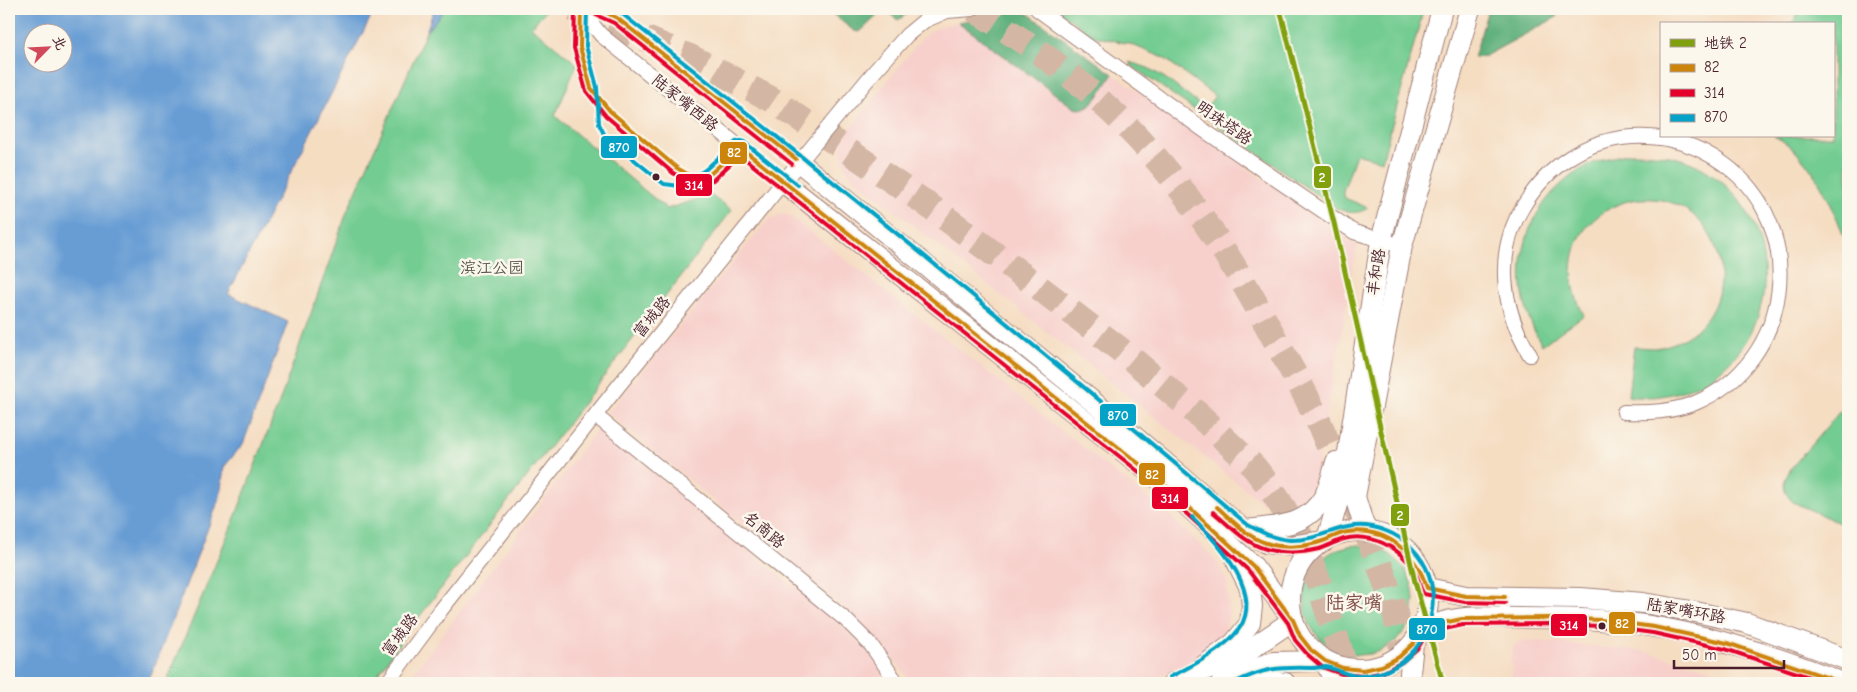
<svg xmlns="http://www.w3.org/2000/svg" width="1857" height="692" viewBox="0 0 1857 692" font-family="'Comic Neue','LXGW WenKai TC',sans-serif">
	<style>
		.built { fill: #f7d0cc }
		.green { fill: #73cc92; stroke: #5e765e }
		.forest { fill: #5eb07c; stroke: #546854 }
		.water { fill: #679dd4; stroke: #585e80; fill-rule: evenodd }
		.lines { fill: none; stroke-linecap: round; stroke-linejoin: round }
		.highway-tunnel { stroke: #d3b7a4; stroke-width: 26; stroke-dasharray: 26 13; stroke-linecap: butt }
		.street-casing { stroke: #a07e76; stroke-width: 16 }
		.secondary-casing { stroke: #a07e76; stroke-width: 22 }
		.street { stroke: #fff; stroke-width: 14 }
		.secondary { stroke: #fff; stroke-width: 20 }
		.bus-1-casing { stroke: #fbf7ec; stroke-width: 8 }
		.bus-2-casing { stroke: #fbf7ec; stroke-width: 8 }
		.bus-3-casing { stroke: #fbf7ec; stroke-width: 8 }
		.bus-1 { stroke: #cc840b; stroke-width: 4 }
		.bus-2 { stroke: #e4002b; stroke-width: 4 }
		.bus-3 { stroke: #04a2c6; stroke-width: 4 }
		.metro-1-casing { stroke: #fbf7ec; stroke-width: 9 }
		.metro-1 { stroke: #80a00d; stroke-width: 5 }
		.bus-dot { fill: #4a1f2b; stroke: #fbf7ec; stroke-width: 2 }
		.labels { text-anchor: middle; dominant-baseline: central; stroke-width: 5; stroke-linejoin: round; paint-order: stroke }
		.street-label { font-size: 16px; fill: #4a1f2b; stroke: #fbf7ec }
		.park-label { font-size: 16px; fill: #56534a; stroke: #fbf7ec }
		.quarter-label { font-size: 19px; fill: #804a45; stroke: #fbf7ec }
		.line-badge { stroke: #fbf7ec; stroke-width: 2 }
		.badge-label { font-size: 14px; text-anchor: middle; font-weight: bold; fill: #fff }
	</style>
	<rect width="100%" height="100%" fill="#fbf7ec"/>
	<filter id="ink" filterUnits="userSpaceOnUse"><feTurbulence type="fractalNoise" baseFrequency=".02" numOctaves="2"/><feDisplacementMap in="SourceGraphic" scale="10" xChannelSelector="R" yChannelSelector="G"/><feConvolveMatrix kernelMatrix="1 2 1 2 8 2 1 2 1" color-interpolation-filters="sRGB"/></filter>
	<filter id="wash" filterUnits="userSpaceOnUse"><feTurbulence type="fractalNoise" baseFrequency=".0096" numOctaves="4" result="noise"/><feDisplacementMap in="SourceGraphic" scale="20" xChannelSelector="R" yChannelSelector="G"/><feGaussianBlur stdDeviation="1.12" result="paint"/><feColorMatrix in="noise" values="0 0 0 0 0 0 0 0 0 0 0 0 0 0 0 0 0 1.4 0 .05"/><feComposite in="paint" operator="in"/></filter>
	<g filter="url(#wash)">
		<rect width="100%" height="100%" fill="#f5ddc2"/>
		<g class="built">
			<path d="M1013,12h9l8,3 327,231 -39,219 -6,20 -8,12 -12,9 -12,3 -7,-1 -13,-7 -409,-325 -6,-8 -4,-22 3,-10 77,-97 8,-7 10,-5 24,-6z"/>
			<path d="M778,215h8l7,3 378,299 29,27 17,18 10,21 2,32 -4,14 -9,17 -17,13 -55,24h-234l-5,-9 -28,-35 -27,-26 -242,-200 159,-192z"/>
			<path d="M598,428l244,198 25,24 22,33h-483z"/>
			<path d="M1528,640l115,11 119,32h-250l-1,-28 3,-9 7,-5z"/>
		</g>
		<g class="green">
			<path d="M445,9h102l-16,18 46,37 -22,52 112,93 43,-14 22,15 -326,424 -34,49h-206l70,-168 43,-112 68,-191 79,-180z"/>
			<path d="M1056,9h365l1,6 -40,146 -26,-7 -13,37 2,7 23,10c-12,7 -20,5 -32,0l-203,-141 -4,-5 19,6 17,10 40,31 10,-13 -51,-38 -34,-14 -37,-8z"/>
			<path d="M1798,9h50v242c-10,-37 -36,-97 -74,-115h59v-112h-40z"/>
			<path d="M1631,153c27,0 53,3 76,18 77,49 77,163 -2,210 -24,13 -50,19 -77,15l6,-49c9,0 19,2 27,0 95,-21 69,-163 -29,-147 -19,4 -38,16 -49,32 -16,26 -13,58 1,83l-42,30c-37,-61 -24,-136 38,-175 15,-10 33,-13 51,-17z"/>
			<path d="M1848,402v125l-55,-25c-13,-13 -10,-21 -1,-35z"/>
			<circle cx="1359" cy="600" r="55"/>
		</g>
		<g class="forest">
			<path d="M826,9h88l-16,11 -11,-8 -5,-1 -22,21 -6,-1z"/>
			<path d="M1488,9h64l5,8 -72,39 -11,2z"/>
			<path d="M1013,12h9l8,3 83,59c-9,12 -21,40 -39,34l-116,-86z"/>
		</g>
		<g class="water">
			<path d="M9,9h366l-147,285 60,28 -45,122 -19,23 -4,30 -72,186h-139zM32,32h30v30h-30z"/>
			<path d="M434,9h11l-19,23z"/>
		</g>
	</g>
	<g filter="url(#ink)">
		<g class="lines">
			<g class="highway-tunnel">
				<path d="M573,9l117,48 81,42 153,103 108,80 90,69 78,65 54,51 15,19 29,45 21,52 31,100"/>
				<path d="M974,9c40,26 81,52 117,84 78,67 133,151 181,241 13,24 27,48 39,72 10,20 18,41 27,61 19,44 40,89 54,135 8,26 11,54 14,81"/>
			</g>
			<g class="street-casing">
				<g id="street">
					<path d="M583,9l6,11 12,15 182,147"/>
					<path d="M599,9l18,9 182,144"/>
					<path d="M1037,9l168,122 149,101 48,14"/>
					<path d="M1530,355c-28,-46 -36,-103 -6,-150 24,-39 61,-65 108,-68 33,-2 64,7 92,27 86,62 69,198 -29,239 -23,9 -46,10 -71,9"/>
					<path d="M596,416l250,204 25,25 26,38"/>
					<path d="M387,683l54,-73 175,-221 167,-207 91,-110 33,-37 17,-14 23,-10 25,-2"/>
				</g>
			</g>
			<g class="secondary-casing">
				<g id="secondary">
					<path d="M799,162l303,247 142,121 22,13 25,3 33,-5"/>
					<path d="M783,182l374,296 96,88 40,54"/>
					<path d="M1244,530c33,-4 63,-2 81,-35 5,-10 8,-23 11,-33"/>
					<circle cx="1359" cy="600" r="69"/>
					<path d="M1368,532l-5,-9 -8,-26 47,-251 68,-237"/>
					<path d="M1327,539l16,-55 38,-243 61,-232"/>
					<path d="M1427,588l39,8 115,2 62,5 48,8 56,12 101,37"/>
					<path d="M1420,633c6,-3 11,-7 17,-9 25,-10 57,-6 83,-6 27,0 54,0 80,2 83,6 166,32 243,63"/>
					<path d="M1325,661l10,22"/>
					<path d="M1193,674l41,-31 16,-20 2,-17 -2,-18 -14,-28"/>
					<path d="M1173,683l59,-24 20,-11 41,-28"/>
					<path d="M1221,683l30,-14 22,-7 52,-1"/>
					<path d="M1237,683l19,-3 29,3"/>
					<path d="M1412,683l-2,-10 3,-29"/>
				</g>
			</g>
			<use href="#street" class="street"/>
			<use href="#secondary" class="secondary"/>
			<g class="bus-1-casing">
				<g id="bus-1">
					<path d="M581,9l-1,38 11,41 19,23 67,57 19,11 13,-4 31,-28 417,331 96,88 40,54 7,16 11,14 14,11 18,7 20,2 19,-4 17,-9 14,-13 7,-11 18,-9 24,-5 88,-1 51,2 53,7 73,16 116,40"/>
					<path d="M599,9l18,9 179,141"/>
					<path d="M1217,507c15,13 30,30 49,36 17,6 40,4 57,-2 8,-3 16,-8 25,-9 39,-5 68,21 79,56l39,8 39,1"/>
				</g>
			</g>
			<g class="bus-2-casing">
				<g id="bus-2">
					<path d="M575,9l-1,39 12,43 20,25 67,57 21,12 19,-5 27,-25 413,328 95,87 40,53 7,17 12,14 15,13 20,7 22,2 20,-4 18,-10 16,-14 6,-10 16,-8 23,-5 87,-1 50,2 53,7 72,16 102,34"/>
					<path d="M596,15l18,8 178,141"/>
					<path d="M1213,512c16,13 32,31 53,37 17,5 36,4 53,0 9,-3 16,-7 25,-10 17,-5 37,1 51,11 9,6 17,16 22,26 2,6 3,13 7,18l41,8 40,1"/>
				</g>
			</g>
			<g class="bus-3-casing">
				<g id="bus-3">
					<path d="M587,9l-1,37 11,41 2,37 6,12 59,48 16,2 25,-16 31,-28 4,-1 4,1 54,43"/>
					<path d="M612,9l9,4c212,167 421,337 627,512 13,7 26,14 42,15 37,1 55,-25 96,-9 19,7 36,24 43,44 15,46 -16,99 -67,101 -13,1 -24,-7 -36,-9 -5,0 -10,1 -15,1 -33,-1 -47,0 -77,15"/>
					<path d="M1170,677c22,-11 62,-31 73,-55 16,-36 -28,-82 -51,-105"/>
				</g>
			</g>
			<use href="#bus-1" class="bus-1"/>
			<use href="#bus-2" class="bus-2"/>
			<use href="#bus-3" class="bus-3"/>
			<g class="metro-1-casing">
				<path id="metro-1" d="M1280,9l54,214 81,359 28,101"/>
			</g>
			<use href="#metro-1" class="metro-1"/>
		</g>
	</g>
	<g class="bus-dot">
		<circle cx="656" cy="177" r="4.5"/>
		<circle cx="1602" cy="626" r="4.5"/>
	</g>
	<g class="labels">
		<g class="street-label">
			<text transform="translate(685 103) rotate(39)">陆家嘴西路</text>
			<text transform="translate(1224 123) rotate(35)">明珠塔路</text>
			<text transform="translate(1376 272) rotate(-81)">丰和路</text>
			<text transform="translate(652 317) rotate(-51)">富城路</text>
			<text transform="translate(764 530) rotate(39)">名商路</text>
			<text transform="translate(1686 611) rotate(10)">陆家嘴环路</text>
			<text transform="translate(400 635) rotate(-53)">富城路</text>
		</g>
		<g class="park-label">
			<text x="492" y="268">滨江公园</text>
		</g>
		<g class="quarter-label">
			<text x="1354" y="603">陆家嘴</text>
		</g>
	</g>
	<g class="line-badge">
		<rect x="600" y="135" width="38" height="24" rx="5" fill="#04a2c6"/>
		<rect x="719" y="141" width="29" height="24" rx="5" fill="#cc840b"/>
		<rect x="1313" y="165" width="19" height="24" rx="5" fill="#80a00d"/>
		<rect x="675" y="173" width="38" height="24" rx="5" fill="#e4002b"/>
		<rect x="1099" y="403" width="38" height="24" rx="5" fill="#04a2c6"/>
		<rect x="1138" y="462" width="28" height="24" rx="5" fill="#cc840b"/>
		<rect x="1151" y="486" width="38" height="24" rx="5" fill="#e4002b"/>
		<rect x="1390" y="503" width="20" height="24" rx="5" fill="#80a00d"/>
		<rect x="1608" y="611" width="28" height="24" rx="5" fill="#cc840b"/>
		<rect x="1550" y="613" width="38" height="24" rx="5" fill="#e4002b"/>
		<rect x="1408" y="617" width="38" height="24" rx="5" fill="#04a2c6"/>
	</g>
	<g class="badge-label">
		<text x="619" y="152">870</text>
		<text x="734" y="157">82</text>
		<text x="1322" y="182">2</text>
		<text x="694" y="190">314</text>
		<text x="1118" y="420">870</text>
		<text x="1152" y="479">82</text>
		<text x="1170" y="503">314</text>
		<text x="1400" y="520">2</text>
		<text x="1622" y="628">82</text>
		<text x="1569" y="630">314</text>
		<text x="1427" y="634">870</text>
	</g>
	<rect width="1857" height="692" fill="none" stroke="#fbf7ec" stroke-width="30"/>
	<rect x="1660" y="22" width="175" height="115" fill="#fbf7ec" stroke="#b4a19f"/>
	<rect x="1670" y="39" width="25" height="8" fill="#80a00d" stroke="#b4a19f"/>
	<text x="1704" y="48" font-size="15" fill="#4a1f2b">地铁 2</text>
	<rect x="1670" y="64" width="25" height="8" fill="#cc840b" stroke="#b4a19f"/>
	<text x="1704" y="72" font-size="15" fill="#4a1f2b">82</text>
	<rect x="1670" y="89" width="25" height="8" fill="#e4002b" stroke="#b4a19f"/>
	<text x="1704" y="98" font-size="15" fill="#4a1f2b">314</text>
	<rect x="1670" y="114" width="25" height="8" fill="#04a2c6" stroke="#b4a19f"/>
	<text x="1704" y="122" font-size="15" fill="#4a1f2b">870</text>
	<g transform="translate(48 48) rotate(66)"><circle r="24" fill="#fbf7ec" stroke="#b4a19f"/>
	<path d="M0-4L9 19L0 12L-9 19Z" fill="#d1495b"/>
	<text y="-8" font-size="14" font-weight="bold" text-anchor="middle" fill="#4a1f2b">北</text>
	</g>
	<path d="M1674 660v8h110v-8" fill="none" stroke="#4a1f2b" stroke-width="2.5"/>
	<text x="1682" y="660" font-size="15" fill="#4a1f2b" stroke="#fbf7ec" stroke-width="4" paint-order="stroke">50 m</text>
</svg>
